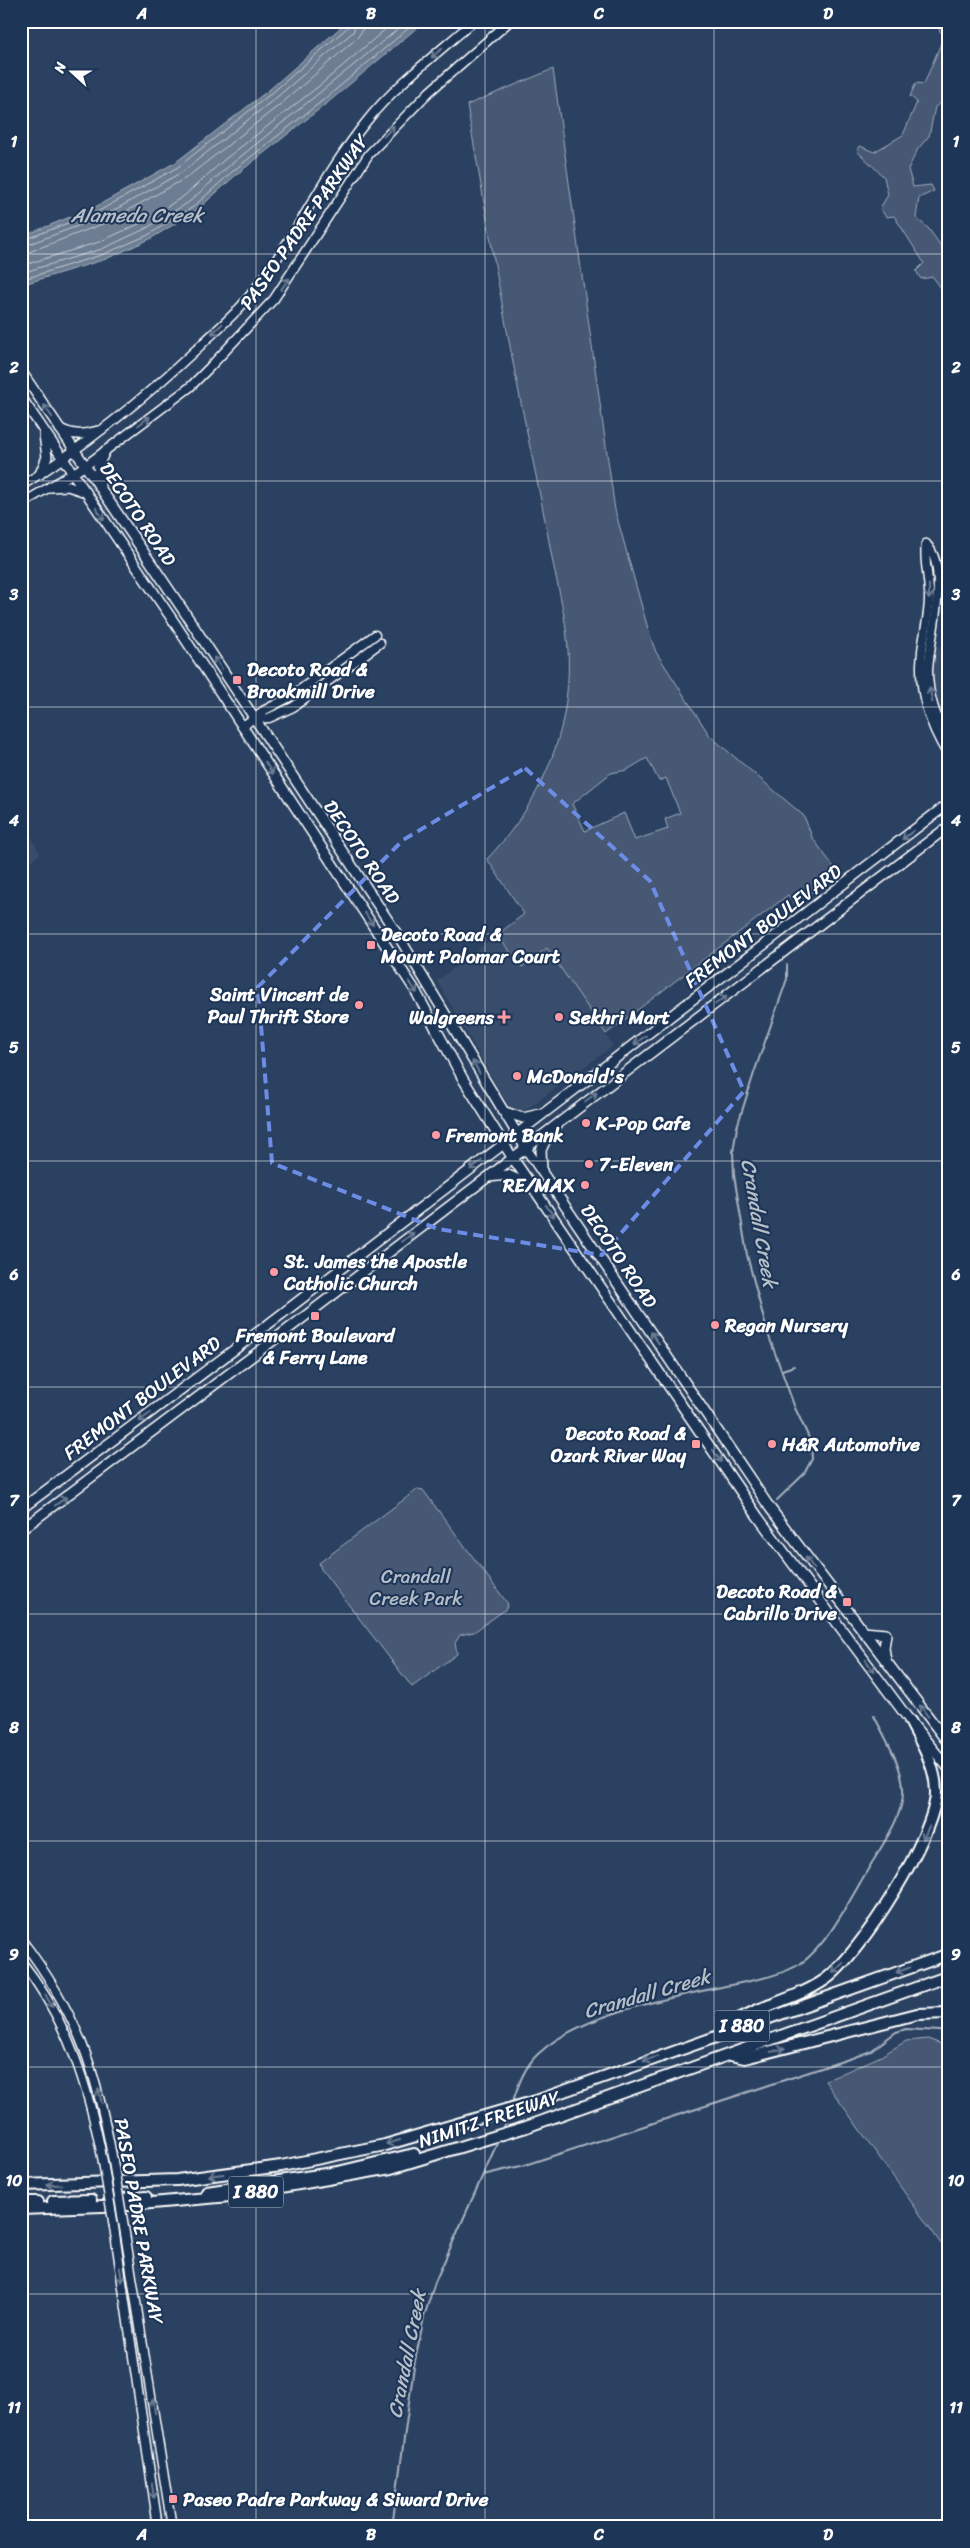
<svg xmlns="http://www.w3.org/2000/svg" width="970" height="2548" viewBox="0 0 970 2548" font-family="Sriracha,sans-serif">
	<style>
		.built { fill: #394e6c }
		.green { fill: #465975; stroke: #a2acba; fill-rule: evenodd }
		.water { fill: #6d7d92; stroke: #a7b1be }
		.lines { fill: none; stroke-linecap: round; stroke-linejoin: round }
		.shore { stroke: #c5cbd3; stroke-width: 1 }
		.stream { stroke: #a7b1be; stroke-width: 2 }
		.secondary-casing { stroke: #fff; stroke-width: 11 }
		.primary-casing { stroke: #fff; stroke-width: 12 }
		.highway-casing { stroke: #fff; stroke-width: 14 }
		.secondary { stroke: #1d3557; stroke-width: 8 }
		.primary { stroke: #1d3557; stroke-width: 9 }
		.highway { stroke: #1d3557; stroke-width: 10 }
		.secondary-bridge-casing { stroke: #fff; stroke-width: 11; stroke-linecap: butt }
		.secondary-bridge { stroke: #1d3557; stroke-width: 8 }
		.oneway { stroke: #6c7c92 }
		.marked { fill: none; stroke: #6c8ce6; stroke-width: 4; stroke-dasharray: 10 6; stroke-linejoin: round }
		.grid { fill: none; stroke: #fff; stroke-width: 1; stroke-opacity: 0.55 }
		.poi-dot { fill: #ff9aa2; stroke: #1d3557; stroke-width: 2 }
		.labels { text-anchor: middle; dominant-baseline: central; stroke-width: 4; stroke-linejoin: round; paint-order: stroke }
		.shield { fill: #1d3557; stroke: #bbc2cd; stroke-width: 1 }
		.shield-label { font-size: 18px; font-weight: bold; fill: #fff }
		.street-label { font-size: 19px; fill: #fff; stroke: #1d3557 }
		.poi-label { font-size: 19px; font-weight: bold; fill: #fff; stroke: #1d3557; text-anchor: start }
		.park-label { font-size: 19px; fill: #b5bdc8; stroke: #1d3557 }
		.water-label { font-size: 20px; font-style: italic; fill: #b6bec8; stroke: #1d3557 }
		.neatline { fill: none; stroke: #fff; stroke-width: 2 }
		.grid-label { font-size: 16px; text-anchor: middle; font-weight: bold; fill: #fff }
	</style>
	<rect width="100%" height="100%" fill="#2a4161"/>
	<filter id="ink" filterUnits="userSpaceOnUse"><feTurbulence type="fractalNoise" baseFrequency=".02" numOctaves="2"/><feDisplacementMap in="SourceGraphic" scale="10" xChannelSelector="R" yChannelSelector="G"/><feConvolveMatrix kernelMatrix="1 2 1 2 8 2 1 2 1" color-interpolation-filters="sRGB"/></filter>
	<g filter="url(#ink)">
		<g class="built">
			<path d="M949,639v93l-13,-37 -3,-29 3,-17z"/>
			<path d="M21,816l19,38 -19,14z"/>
			<path d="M497,935l25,31 25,-19 66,99 -89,65 -11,-1 -4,-3 -72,-126z"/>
		</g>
		<g class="green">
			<path d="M943,21h6v78h-3l-11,8 -6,29 -11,13 -10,20 5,18 18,-2 3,6 -15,7 -3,20 12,10 21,29v42l-16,-22 -12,2 -5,-8 8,-8 -30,-47 -8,1 -6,-9 8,-13 -4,-18 -27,-26 3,-5 14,6 29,-17 14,-33 -7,-6 6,-13 8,1 20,-48 -5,-6z"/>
			<path d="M553,69l62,441 35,126 6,16 54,84 94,80 8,21 26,36 -43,31 -7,-9 -182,139 -59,-86 -25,19 -25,-32 27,-21 -37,-55c44,-46 74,-103 80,-167 5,-49 -4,-83 -14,-129 -7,-39 -15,-78 -23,-116 -24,-114 -43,-228 -63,-342zM647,758l12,23 7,-3 14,35 -15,6 3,10 -33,11 -11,-27 -39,18 -13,-27 39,-31 16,-3z"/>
			<path d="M418,1489l5,1 85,114 -2,5 -32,23 -14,3 -5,8 2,11 -45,33 -91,-118 -2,-6z"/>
			<path d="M928,2039l21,8v208l-124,-174 56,-25 25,-15z"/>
		</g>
		<path class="water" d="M348,21h77l-94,79 -95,75 -40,36 -46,28 -44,20 -85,26v-48l76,-31 79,-44 94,-73z"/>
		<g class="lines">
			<g class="shore">
				<path d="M21,241l78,-30 79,-44 95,-75 75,-65 2,-6"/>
				<path d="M21,247l81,-30 80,-45 95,-75 76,-65 4,-11"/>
				<path d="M21,255l84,-32 81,-45 96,-75 75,-65 5,-7 2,-10"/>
				<path d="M21,266l78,-24 42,-19 43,-27 40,-36 95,-74 76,-65"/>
				<path d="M21,273l81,-24 43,-20 44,-27 40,-36 179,-145"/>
				<path d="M21,280l83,-26 44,-19 45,-28 40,-36 94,-74 90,-76"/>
			</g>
			<g class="stream">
				<path d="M782,1370l12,-4"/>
				<path d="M777,1500l27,-26 8,-15 -1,-17 -16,-34 -28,-77 -20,-76 -13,-80 -1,-23 4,-25 17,-54 33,-94v-14"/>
				<path d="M512,2104c6,-18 12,-37 26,-50 43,-41 136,-57 193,-69 23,-5 49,-9 69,-21 29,-20 51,-67 70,-98 44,-71 43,-77 4,-150"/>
				<path d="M503,2130l6,-17"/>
				<path d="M483,2175l42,-10 327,-107 19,-7 25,-19 10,-3 34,2 9,3"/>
				<path d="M392,2527l22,-161 10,-49 11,-35 64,-143"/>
			</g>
			<g class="secondary-casing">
				<g id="secondary">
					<path d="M21,486c64,-40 124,-88 179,-140 14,-14 30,-27 43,-42 48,-56 77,-125 123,-182 27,-35 74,-71 108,-101"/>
					<path d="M21,504l64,-38 105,-79 19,-19 65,-69 95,-145 60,-62 81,-71"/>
					<path d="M926,544c-3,17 4,36 3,54 0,18 -5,35 -7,53 -5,40 7,73 27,106"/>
					<path d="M926,544c25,25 3,95 2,127 0,25 8,48 21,69"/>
					<path d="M254,719l15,-1 24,-11 87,-64"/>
					<path d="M242,727l21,-16 27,-14 85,-62"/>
					<path d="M21,1939c57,75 75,130 92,222"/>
					<path d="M21,1961c47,59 68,128 82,201"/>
					<path d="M114,2227l44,300"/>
					<path d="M124,2227l48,300"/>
				</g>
			</g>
			<g class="primary-casing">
				<g id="primary">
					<path d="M21,371l166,245 212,321 126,210 245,361 179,236"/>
					<path d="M21,397l153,225 241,368 48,89 49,78 246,360 152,204 39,48"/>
					<path d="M60,429c13,7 24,6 38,2"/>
					<path d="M40,474l7,-17 -3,-22"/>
					<path d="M100,484l-2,-18 7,-15"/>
					<path d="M50,487l18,-1 18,6"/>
					<path d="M502,1111l21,7 17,-4"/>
					<path d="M542,1171l-1,-21 9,-19"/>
					<path d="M488,1177l20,-2 22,10"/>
					<path d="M21,1509l245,-183 683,-523"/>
					<path d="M21,1530l237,-178 691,-526"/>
					<path d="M863,1632l23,2 -2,14 2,13"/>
				</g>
			</g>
			<g class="highway-casing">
				<g id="highway">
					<path d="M723,2027c12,-6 25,-13 37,-18 23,-9 46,-16 66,-30 35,-26 110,-144 110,-187 0,-26 -15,-49 -26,-71"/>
					<path d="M731,2055l14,3 172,-44 32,-1"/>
					<path d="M21,2185l156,-5 104,-14 104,-21 151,-44 413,-147"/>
					<path d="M207,2192l131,-20 76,-18"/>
					<path d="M110,2200l36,-3"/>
					<path d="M53,2201l38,-1"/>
					<path d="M21,2202h17"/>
					<path d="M21,2209l108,-4 101,-9 161,-28 135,-41 423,-151"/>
				</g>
			</g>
			<use href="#secondary" class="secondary"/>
			<use href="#primary" class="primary"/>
			<use href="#highway" class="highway"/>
			<g class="secondary-bridge-casing">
				<g id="secondary-bridge">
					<path d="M113,2161l11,66"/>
					<path d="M103,2162l11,65"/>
				</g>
			</g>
			<use href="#secondary-bridge" class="secondary-bridge"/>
		</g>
		<defs><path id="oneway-shaft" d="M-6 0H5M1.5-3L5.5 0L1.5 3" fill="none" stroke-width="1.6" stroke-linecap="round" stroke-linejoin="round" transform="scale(1.25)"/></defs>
		<g class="oneway">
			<use href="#oneway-shaft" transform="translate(437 53) rotate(139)"/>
			<use href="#oneway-shaft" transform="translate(389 131) rotate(-47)"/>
			<use href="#oneway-shaft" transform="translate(285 284) rotate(-54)"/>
			<use href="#oneway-shaft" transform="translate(217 329) rotate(136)"/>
			<use href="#oneway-shaft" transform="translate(48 411) rotate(-124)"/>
			<use href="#oneway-shaft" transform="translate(144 421) rotate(-37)"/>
			<use href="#oneway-shaft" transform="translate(100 514) rotate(56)"/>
			<use href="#oneway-shaft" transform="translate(929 592) rotate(90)"/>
			<use href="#oneway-shaft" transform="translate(218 663) rotate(-123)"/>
			<use href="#oneway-shaft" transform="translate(931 695) rotate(-101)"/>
			<use href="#oneway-shaft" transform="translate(269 768) rotate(57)"/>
			<use href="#oneway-shaft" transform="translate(908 835) rotate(142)"/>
			<use href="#oneway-shaft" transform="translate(369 919) rotate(56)"/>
			<use href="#oneway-shaft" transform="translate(413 987) rotate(58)"/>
			<use href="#oneway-shaft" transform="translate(721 1000) rotate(-37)"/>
			<use href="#oneway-shaft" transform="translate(640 1040) rotate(143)"/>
			<use href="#oneway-shaft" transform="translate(476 1067) rotate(-119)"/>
			<use href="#oneway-shaft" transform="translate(591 1097) rotate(-37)"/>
			<use href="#oneway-shaft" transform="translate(476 1165) rotate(143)"/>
			<use href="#oneway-shaft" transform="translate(550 1211) rotate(55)"/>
			<use href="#oneway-shaft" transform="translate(408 1237) rotate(-38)"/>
			<use href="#oneway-shaft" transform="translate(655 1338) rotate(-124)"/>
			<use href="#oneway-shaft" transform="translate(145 1417) rotate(143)"/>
			<use href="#oneway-shaft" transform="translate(717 1456) rotate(56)"/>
			<use href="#oneway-shaft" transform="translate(61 1501) rotate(-36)"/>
			<use href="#oneway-shaft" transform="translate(810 1563) rotate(-127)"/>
			<use href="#oneway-shaft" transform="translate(870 1666) rotate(54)"/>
			<use href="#oneway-shaft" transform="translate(924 1711) rotate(-127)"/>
			<use href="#oneway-shaft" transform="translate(926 1833) rotate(114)"/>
			<use href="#oneway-shaft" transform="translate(838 1968) rotate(137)"/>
			<use href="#oneway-shaft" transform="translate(903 1970) rotate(161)"/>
			<use href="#oneway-shaft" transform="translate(49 2001) rotate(60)"/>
			<use href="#oneway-shaft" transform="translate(778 2050) rotate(-15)"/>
			<use href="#oneway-shaft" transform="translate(650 2059) rotate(160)"/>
			<use href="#oneway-shaft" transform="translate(100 2096) rotate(-104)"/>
			<use href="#oneway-shaft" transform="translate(393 2142) rotate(165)"/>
			<use href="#oneway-shaft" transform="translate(216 2175) rotate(173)"/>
			<use href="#oneway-shaft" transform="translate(54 2185) rotate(179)"/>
			<use href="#oneway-shaft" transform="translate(121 2275) rotate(82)"/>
			<use href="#oneway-shaft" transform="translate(154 2406) rotate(-99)"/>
			<use href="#oneway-shaft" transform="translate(153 2491) rotate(82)"/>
		</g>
	</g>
	<path class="marked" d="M525,768l125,113 94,210 -142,164 -164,-26 -166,-66 -14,-176 145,-147z"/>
	<path class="grid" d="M256,21v2506M485,21v2506M714,21v2506M21,254h928M21,481h928M21,707h928M21,934h928M21,1161h928M21,1387h928M21,1614h928M21,1841h928M21,2067h928M21,2294h928"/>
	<g class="poi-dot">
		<rect x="232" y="675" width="10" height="10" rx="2.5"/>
		<rect x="366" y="940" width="10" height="10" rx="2.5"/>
		<circle cx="359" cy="1005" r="5"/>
		<path d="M501.5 1009.5h5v5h5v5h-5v5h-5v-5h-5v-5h5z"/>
		<circle cx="559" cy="1017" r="5"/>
		<circle cx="517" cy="1076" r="5"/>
		<circle cx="586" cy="1123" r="5"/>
		<circle cx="436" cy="1135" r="5"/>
		<circle cx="589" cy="1164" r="5"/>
		<circle cx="585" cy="1185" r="5"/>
		<circle cx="274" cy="1272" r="5"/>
		<rect x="310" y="1311" width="10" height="10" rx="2.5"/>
		<circle cx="715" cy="1325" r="5"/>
		<rect x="691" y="1439" width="10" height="10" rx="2.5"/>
		<circle cx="772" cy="1444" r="5"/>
		<rect x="842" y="1597" width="10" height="10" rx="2.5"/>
		<rect x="168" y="2494" width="10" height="10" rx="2.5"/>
	</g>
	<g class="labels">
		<g class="shield">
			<rect x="714.5" y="2010.5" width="55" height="31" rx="4"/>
			<rect x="228.5" y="2176.5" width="55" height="31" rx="4"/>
		</g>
		<g class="shield-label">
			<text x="742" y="2026">I 880</text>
			<text x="256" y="2192">I 880</text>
		</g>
		<g class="street-label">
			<text transform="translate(304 222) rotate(-55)">PASEO PADRE PARKWAY</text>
			<text transform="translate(138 514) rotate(56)">DECOTO ROAD</text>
			<text transform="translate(362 852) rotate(56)">DECOTO ROAD</text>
			<text transform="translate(763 926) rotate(-37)">FREMONT BOULEVARD</text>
			<text transform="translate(619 1256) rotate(56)">DECOTO ROAD</text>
			<text transform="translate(142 1398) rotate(-37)">FREMONT BOULEVARD</text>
			<text transform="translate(489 2119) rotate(-18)">NIMITZ FREEWAY</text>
			<text transform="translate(139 2221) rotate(80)">PASEO PADRE PARKWAY</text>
		</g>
		<g class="poi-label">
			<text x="247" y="669">Decoto Road &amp;<tspan x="247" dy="22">Brookmill Drive</tspan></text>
			<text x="381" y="934">Decoto Road &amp;<tspan x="381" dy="22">Mount Palomar Court</tspan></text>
			<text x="349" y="994" text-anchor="end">Saint Vincent de<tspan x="349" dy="22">Paul Thrift Store</tspan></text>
			<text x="494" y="1017" text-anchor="end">Walgreens</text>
			<text x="569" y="1017">Sekhri Mart</text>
			<text x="527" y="1076">McDonald's</text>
			<text x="596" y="1123">K-Pop Cafe</text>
			<text x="446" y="1135">Fremont Bank</text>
			<text x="599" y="1164">7-Eleven</text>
			<text x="575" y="1185" text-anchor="end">RE/MAX</text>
			<text x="284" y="1261">St. James the Apostle<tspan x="284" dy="22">Catholic Church</tspan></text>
			<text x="725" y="1325">Regan Nursery</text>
			<text x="315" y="1335" text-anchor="middle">Fremont Boulevard<tspan x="315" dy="22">&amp; Ferry Lane</tspan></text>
			<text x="686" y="1433" text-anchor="end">Decoto Road &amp;<tspan x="686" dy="22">Ozark River Way</tspan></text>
			<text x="782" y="1444">H&amp;R Automotive</text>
			<text x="837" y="1591" text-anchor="end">Decoto Road &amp;<tspan x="837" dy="22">Cabrillo Drive</tspan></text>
			<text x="183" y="2499">Paseo Padre Parkway &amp; Siward Drive</text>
		</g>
		<g class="park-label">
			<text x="416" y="1576">Crandall<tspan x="416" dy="22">Creek Park</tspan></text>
		</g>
		<g class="water-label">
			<text x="137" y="215">Alameda Creek</text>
			<text transform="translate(759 1223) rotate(80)">Crandall Creek</text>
			<text transform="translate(647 1994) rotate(-16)">Crandall Creek</text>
			<text transform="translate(407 2354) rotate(-79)">Crandall Creek</text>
		</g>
	</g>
	<rect width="970" height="2548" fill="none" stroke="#1d3557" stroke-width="55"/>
	<g transform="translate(72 72) rotate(291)" stroke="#1d3557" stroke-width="4" paint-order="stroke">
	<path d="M0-4L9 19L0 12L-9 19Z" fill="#ffffff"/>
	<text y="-8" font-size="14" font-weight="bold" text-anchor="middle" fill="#ffffff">N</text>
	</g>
	<rect x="28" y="28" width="914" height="2492" class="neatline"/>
	<g class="grid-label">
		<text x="142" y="19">A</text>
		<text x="371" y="19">B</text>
		<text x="599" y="19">C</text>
		<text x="828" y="19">D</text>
		<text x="14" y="147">1</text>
		<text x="956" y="147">1</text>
		<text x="14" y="373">2</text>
		<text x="956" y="373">2</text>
		<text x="14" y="600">3</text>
		<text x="956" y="600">3</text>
		<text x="14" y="826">4</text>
		<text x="956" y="826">4</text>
		<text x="14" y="1053">5</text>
		<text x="956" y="1053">5</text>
		<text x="14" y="1280">6</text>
		<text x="956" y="1280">6</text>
		<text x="14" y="1506">7</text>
		<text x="956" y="1506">7</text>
		<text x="14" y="1733">8</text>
		<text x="956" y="1733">8</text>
		<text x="14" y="1960">9</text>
		<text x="956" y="1960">9</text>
		<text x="14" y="2186">10</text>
		<text x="956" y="2186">10</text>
		<text x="14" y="2413">11</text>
		<text x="956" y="2413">11</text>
		<text x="142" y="2540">A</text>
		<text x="371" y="2540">B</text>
		<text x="599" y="2540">C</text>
		<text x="828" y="2540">D</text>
	</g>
</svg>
